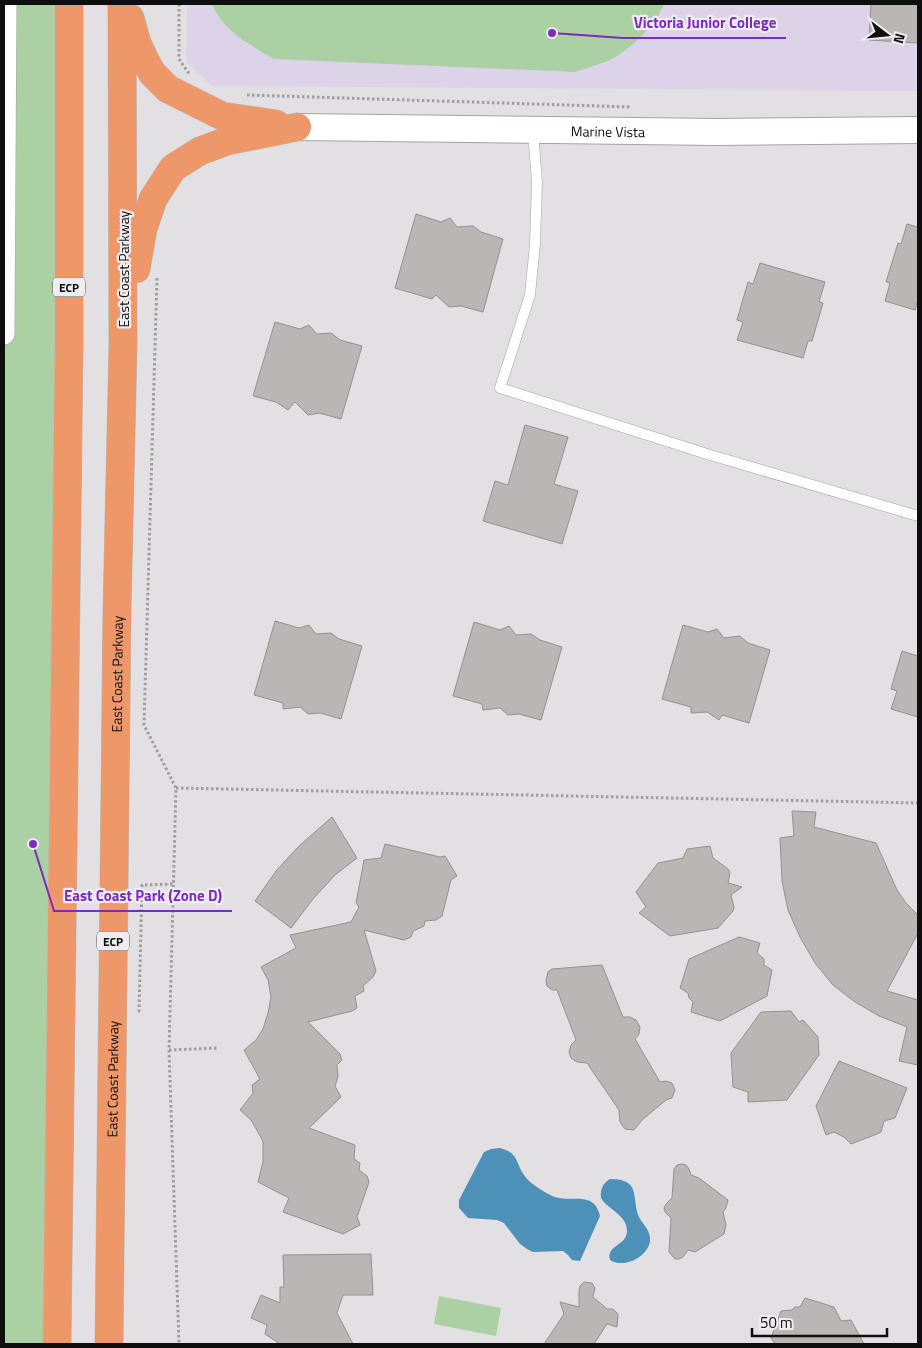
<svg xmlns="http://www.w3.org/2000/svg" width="922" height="1348" viewBox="0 0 922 1348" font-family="'Titillium Web',sans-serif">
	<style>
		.education { fill: #dcd3e8 }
		.green { fill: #aad0a3 }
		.water { fill: #4d90b8 }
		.building { fill: #bbb6b6; stroke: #949090 }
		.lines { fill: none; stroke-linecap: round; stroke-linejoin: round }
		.service-casing { stroke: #a4a2a5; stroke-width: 11 }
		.minor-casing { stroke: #a4a2a5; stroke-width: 22 }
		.tertiary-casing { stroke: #a4a2a5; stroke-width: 28 }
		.motorway-casing { stroke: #bcbcbc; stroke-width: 29 }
		.path { stroke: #9f9d9f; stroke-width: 3; stroke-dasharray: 2.5 2.5; stroke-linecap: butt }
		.service { stroke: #fff; stroke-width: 10 }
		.minor { stroke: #fff; stroke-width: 21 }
		.tertiary { stroke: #fff; stroke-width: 26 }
		.motorway { stroke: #ee9768; stroke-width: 28 }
		.labels { text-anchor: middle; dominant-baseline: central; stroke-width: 4.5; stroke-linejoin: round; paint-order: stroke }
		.shield { fill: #f0edf1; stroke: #525153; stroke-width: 1 }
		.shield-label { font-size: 12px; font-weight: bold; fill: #0e0e0f }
		.street-label { font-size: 14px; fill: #0e0e0f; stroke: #f0edf1 }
		.leader { fill: none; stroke: #7b2cbf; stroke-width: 2 }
		.callout-dot { fill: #7b2cbf; stroke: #f0edf1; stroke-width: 2 }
		.callout-label { font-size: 15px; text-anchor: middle; font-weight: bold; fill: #7b2cbf; stroke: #f0edf1; stroke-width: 4.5; stroke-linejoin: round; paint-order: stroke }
	</style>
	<rect width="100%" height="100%" fill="#e3e0e3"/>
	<path class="education" d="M187,4h731v87l-706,-5 -26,-24z"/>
	<g class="green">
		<path d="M4,4h64l-11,1340h-53z"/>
		<path d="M212,4h452c-8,21 -35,47 -56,57 -10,4 -22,7 -33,11l-301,-13c-25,-15 -50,-27 -62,-55z"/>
		<path d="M439,1296l62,12 -5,28 -62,-12z"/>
	</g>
	<g class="water">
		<path d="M500,1148c19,5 15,14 24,27 6,9 19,16 28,21 18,8 42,-7 48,20l-20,45 -8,-1 -4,-5 -5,-4 -30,1 -6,-3 -7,-5 -16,-21 -7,-3 -29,-2 -9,-10v-8l25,-48 7,-3z"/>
		<path d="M610,1179c32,0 21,19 29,38 4,8 12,13 11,24 -2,16 -26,28 -40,19 -4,-15 16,-14 17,-28 1,-17 -19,-22 -26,-34 -1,-9 2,-15 9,-19z"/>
	</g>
	<g class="building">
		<path d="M871,4h47v39l-49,-3z"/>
		<path d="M416,214l25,8 9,-4 7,9 16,-1 8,6 22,7 -20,73 -22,-6 -12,1 -13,-12 -4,4 -37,-11z"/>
		<path d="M907,224l11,3v73l-3,10 -30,-9 5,-18 -4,-1 12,-39 3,1z"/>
		<path d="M760,263l65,19 -6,20 4,1 -11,38h-4l-5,17 -66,-18 6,-18 -6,-2 11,-38 5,2z"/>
		<path d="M275,322l25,7 9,-4 8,9 14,-1 9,7 22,6 -21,73 -22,-6 -11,2 -13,-13 -7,8 -12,-8 -23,-6z"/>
		<path d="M525,425l43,12 -14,47 24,7 -16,53 -79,-23 12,-40 13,4z"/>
		<path d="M275,621l24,7 10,-3 7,9 15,-1 8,6 23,7 -21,73 -21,-6 -12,1 -8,-7 -17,2v-6l-29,-8z"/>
		<path d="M474,622l26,8 9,-4 7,9 15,-1 9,6 22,7 -21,73 -22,-6 -11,1 -8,-7 -17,2 -1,-6 -29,-8z"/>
		<path d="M683,625l25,7 9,-3 7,9 16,-2 8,7 22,7 -21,73 -27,-8 -3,5 -12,-8 -16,1v-6l-29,-8z"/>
		<path d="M902,651l16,5v61l-27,-8 6,-18 -6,-2z"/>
		<path d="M792,811l24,1 -2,15 62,16 21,47 9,13 12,12v18l-31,58 31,9v65l-19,-4 8,-34 -28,-11 -24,-14 -22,-17 -18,-22 -15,-26 -12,-27 -6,-29 -2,-43 14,-2z"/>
		<path d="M332,817l25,41 -22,17 -22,24 -22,29 -36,-27 21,-30 22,-24z"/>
		<path d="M385,844l55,13 5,-1 12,20 -6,4 -9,36 -6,4 -11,1 -1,5 -11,5 -2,6 -7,3 -40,-10 12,41 -3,6 -10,9 1,5 -9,5 2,12 -5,3 -44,11 32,32 2,6 -5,5 1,12 -3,9 6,11 -32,31 46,17 -1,14 6,4 -1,7 8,6 2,6 -12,35 3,8 -17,9 -60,-22 6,-14 -31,-16 5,-20v-21l-12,-21 -11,-10 13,-17 -1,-8 8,-6 -16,-29 12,-10 7,-11 5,-16 3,-16 -3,-17 -7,-13 35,-19 -6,-13 61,-13 8,-15 -3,-4 8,-43 17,-2z"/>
		<path d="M710,846l3,12 15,11 2,4 -2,10 14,4 -11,8 3,12 -1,4 -15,17 -48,8 -31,-23 7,-6 -10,-15 22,-29 25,-5 4,-9z"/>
		<path d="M739,937l21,6 -3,10 7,6v6l8,5 -5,26 -47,25 -29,-9 2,-10 -4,-4 -1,-5 -8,-5 9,-29z"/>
		<path d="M602,965l21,52h7l6,3 4,7 -1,7 -4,5 25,43 6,-1 6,2 3,7 -3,8 -6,2 -24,20 -8,10 -9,-1 -5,-7 -1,-12 -32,-47 -10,-1 -6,-4 -2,-6 2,-7 5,-5 -19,-50h-5l-5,-4 -1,-6 2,-8 4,-3z"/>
		<path d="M791,1011l8,11 4,-2 15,17 1,18 -32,45 -39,2v-10l-15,-5 -2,-34 30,-41z"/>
		<path d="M839,1061l68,27 -12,30 -11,3 -3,11 -4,2 -26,10 -7,-7 -10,-5 -8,3 -10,-29z"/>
		<path d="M682,1164l4,1 3,4 2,6 8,3 29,22 -2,8 -3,4 3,13 -2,9 -29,18 -7,-2 -5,7 -4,2h-4l-6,-7 2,-34 -6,-6 -1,-4 2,-4 6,-6 2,-29 3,-4z"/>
		<path d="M371,1254l2,41h-30l-6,18 16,31h-73l-15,-10 2,-9 -16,-7 10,-23 19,8v-16h4l-1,-32z"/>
		<path d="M584,1282l8,1 3,5 -2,9 14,12h6l5,5 -1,13 -10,-3 -13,20h-50l20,-30 -4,-12 19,5v-17l1,-4z"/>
		<path d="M805,1298l29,9 7,14 10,-1 13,24h-89l-4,-6 10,-27 11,-1 3,-3h5z"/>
	</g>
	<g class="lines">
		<g class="service-casing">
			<path id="service" d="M533,131l4,51 -2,62 -5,51 -30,93 207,66 211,62"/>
		</g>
		<g class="minor-casing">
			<path id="minor" d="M4,334l2,-330"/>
		</g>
		<g class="tertiary-casing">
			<g id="tertiary">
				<path id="s1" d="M297,127l420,5 201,-2"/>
			</g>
		</g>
		<g class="motorway-casing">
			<g id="motorway">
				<path d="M130,18l7,25 8,17 7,13 16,16 54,27 54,8"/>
				<path d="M136,269l7,-40 10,-30 20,-31 27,-17 27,-10 70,-14"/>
				<path d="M57,1344l12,-998v-342"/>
				<path id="s2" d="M109,1344l8,-734 6,-265 -1,-341"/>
			</g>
		</g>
		<g class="path">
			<path d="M179,4v55l11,16"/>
			<path d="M247,95l384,12"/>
			<path d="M157,278l-13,447 32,63 -7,262 10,294"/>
			<path d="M176,788l742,15"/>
			<path d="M138,1011h1l3,-126 31,-1"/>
			<path d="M169,1050l49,-2"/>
		</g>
		<use href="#service" class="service"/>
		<use href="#minor" class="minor"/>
		<use href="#tertiary" class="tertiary"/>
		<use href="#motorway" class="motorway"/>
	</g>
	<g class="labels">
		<g class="shield">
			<rect x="53" y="277.5" width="32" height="19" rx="4"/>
			<rect x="97" y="931.5" width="32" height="19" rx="4"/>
		</g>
		<g class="shield-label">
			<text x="69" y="287">ECP</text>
			<text x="113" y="941">ECP</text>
		</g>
		<g class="street-label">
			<text stroke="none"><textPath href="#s1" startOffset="311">Marine Vista</textPath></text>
			<text transform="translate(123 269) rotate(-90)">East Coast Parkway</text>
			<text stroke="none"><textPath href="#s2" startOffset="670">East Coast Parkway</textPath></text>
			<text stroke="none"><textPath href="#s2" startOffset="265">East Coast Parkway</textPath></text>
		</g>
	</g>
	<path class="leader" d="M552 33L623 38H786M33 844L54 911H232"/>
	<g class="callout-dot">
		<circle cx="552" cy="33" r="5"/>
		<circle cx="33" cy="844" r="5"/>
	</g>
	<g class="callout-label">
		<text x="705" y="28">Victoria Junior College</text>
		<text x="143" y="901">East Coast Park (Zone D)</text>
	</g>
	<rect width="922" height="1348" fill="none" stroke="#0e0e0f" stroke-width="10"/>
	<g transform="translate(887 35) rotate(106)" stroke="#f0edf1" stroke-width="4" paint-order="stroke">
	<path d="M0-4L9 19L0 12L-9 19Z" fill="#0e0e0f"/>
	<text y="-8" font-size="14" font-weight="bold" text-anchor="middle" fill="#0e0e0f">N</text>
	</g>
	<path d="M752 1328v8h135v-8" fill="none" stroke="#0e0e0f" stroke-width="2.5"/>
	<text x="760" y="1328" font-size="15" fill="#0e0e0f" stroke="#f0edf1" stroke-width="4" paint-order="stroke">50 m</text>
</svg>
